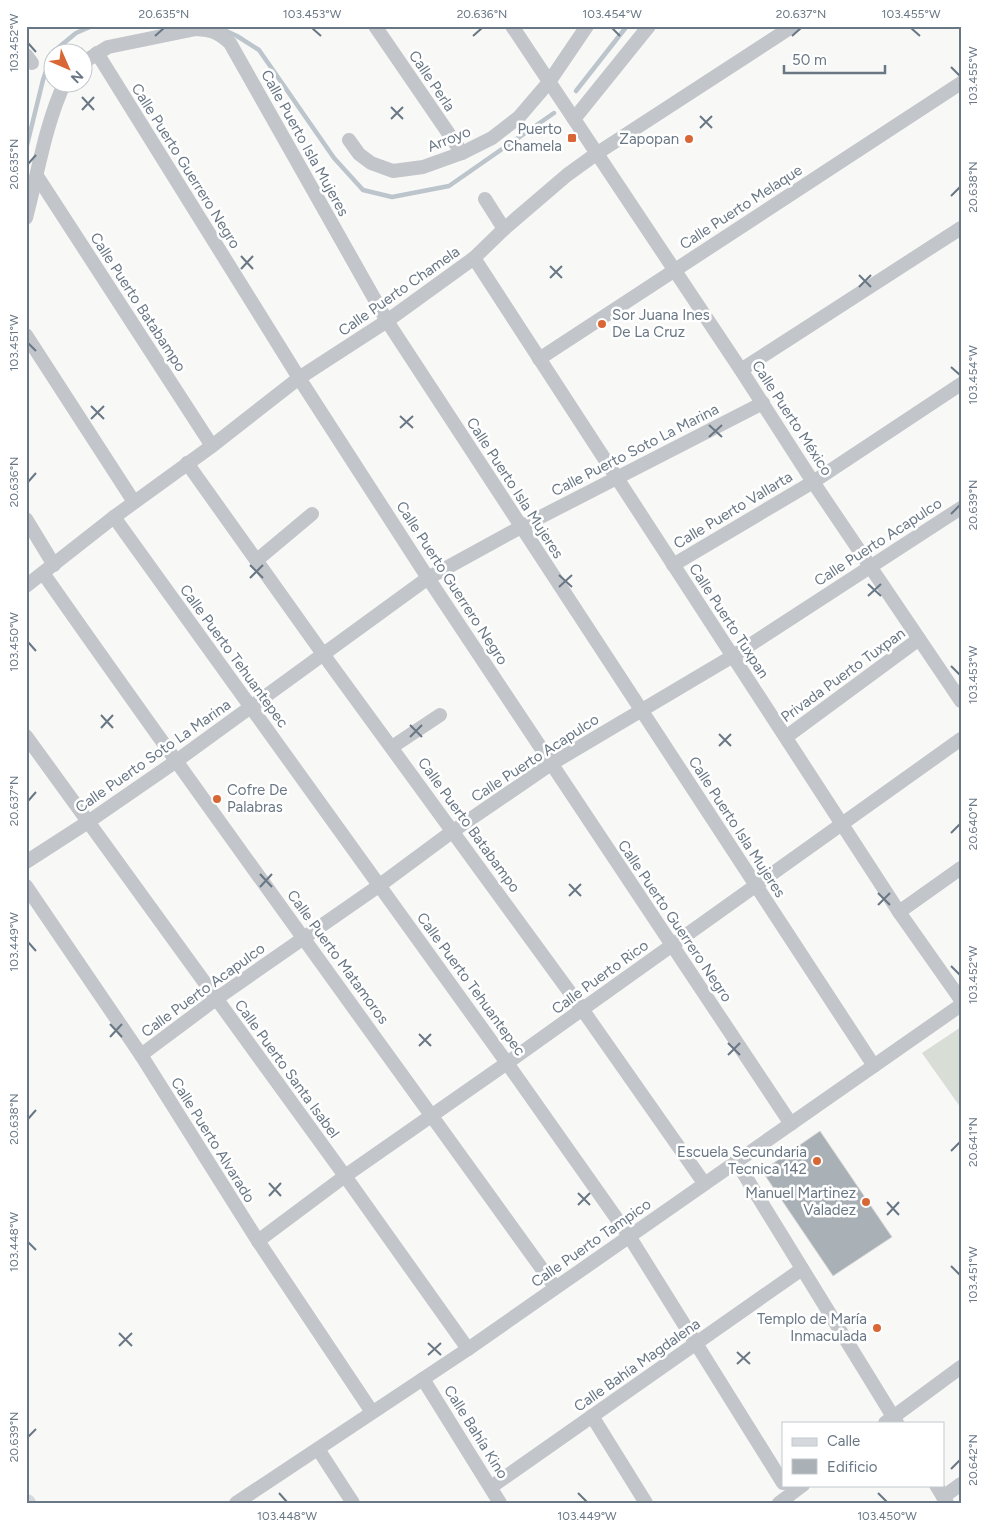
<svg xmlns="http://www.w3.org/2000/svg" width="987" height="1529" viewBox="0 0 987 1529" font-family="Figtree,sans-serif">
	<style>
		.green { fill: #d8ddd5 }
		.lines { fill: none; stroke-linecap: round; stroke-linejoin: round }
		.stream { stroke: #bcc5cb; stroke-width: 4.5 }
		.building { fill: #a9b0b6; stroke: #dadad8 }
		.minor { stroke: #c2c5c9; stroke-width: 14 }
		.major { stroke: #d5d9dd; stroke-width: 18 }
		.ticks { fill: none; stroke: #697785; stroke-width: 2 }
		.poi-dot { fill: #d96735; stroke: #fff; stroke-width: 2 }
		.labels { text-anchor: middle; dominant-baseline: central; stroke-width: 5; stroke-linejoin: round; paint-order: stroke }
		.street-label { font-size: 15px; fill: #697785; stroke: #fff }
		.poi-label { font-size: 15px; fill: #697785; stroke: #fff; text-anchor: end }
		.neatline { fill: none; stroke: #697785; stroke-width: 2 }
		.ticks-label { font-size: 12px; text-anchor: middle; fill: #697785 }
	</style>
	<rect width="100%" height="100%" fill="#f8f8f6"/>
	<path class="green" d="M961,1027v81l-39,-55z"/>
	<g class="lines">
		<g class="stream">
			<path d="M224,30l13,6 22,14 75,108 29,32 29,7 57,-11 105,-73"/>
			<path d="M53,52l23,-19 16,-7"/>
			<path d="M576,91l51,-65"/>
			<path d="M26,149l17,-69 9,-27"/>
		</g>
	</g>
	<path class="building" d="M820,1131l72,106 -59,39 -71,-105z"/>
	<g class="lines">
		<g class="minor">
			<path d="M375,26l87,127"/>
			<path d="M512,26l229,344 72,112 148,219"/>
			<path d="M97,53l202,325 129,200 363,546"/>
			<path d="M26,55l6,8"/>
			<path d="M82,63l26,-16 88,-18c16,1 22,3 34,14l157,278 487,745"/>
			<path d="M574,119l75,-93"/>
			<path d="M349,140l10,14 12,9 22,8 30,-4 39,-14 30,-15 27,-21 30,-35 38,-56"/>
			<path d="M37,176l175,270"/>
			<path d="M485,199l19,30"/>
			<path d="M26,218c12,-45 19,-93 39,-136"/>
			<path d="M474,258l425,654 62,88"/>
			<path d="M26,335l108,167"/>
			<path d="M539,359l422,-276"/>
			<path d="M741,370l220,-142"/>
			<path d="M187,463l136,191 259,355 122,174"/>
			<path d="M114,517l393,546 122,173 154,247"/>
			<path d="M26,519l28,46"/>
			<path d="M257,560l55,-46"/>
			<path d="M673,565l140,-83 148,-98"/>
			<path d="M43,573c168,240 341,476 512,714"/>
			<path d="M26,586l88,-69 98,-71 87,-68 88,-57 87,-63 30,-29 63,-54 29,-21 197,-128"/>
			<path d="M26,736l319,440 123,173"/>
			<path d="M786,737l133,-98"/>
			<path d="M392,747l48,-32"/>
			<path d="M26,862l62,-40 87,-60 253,-184 93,-51 242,-124"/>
			<path d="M26,886l115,169 117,186 114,171"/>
			<path d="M899,912l62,-44"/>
			<path d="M141,1055l75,-56 164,-114 73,-54 98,-67 182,-108 228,-148"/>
			<path d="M736,1161l161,262"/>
			<path d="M258,1241l87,-65 162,-113 454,-324"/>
			<path d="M423,1379l77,124"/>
			<path d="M592,1416l54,87"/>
			<path d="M885,1423l76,-56"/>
			<path d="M318,1449l35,54"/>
			<path d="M936,1485l11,18"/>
			<path d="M491,1487l311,-218"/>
			<path d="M943,1497l18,-13"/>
			<path d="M236,1503l232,-154 493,-344"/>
			<path d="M779,1503l24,-18"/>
		</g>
		<path class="major" d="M26,1503h1"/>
	</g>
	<path class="ticks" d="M312,28l9,8M612,28l8,8M911,28l9,8M155,36l9,-8M473,36l9,-8M792,36l9,-8M28,43l8,9M951,67l9,9M82,97l12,13M391,107l12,12M82,110l12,-13M700,116l12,12M391,119l12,-12M700,128l12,-12M28,164l8,-9M951,196l9,-9M241,256l12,13M550,266l12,12M241,269l12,-13M859,275l12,12M550,278l12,-12M859,287l12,-12M28,343l8,8M951,367l9,8M91,406l13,13M400,416l13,12M91,419l13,-13M709,425l13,12M400,428l13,-12M709,437l13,-12M28,482l8,-9M951,514l9,-9M250,565l13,13M559,575l13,12M250,578l13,-13M868,584l13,12M559,587l13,-12M868,596l13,-12M28,642l8,9M951,666l9,9M101,715l12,13M410,725l12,12M101,728l12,-13M719,734l12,12M410,737l12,-12M719,746l12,-12M28,801l8,-9M951,833l9,-9M260,874l12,13M569,884l12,12M260,887l12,-13M878,893l12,12M569,896l12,-12M878,905l12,-12M28,942l8,9M951,966l9,9M110,1024l12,13M419,1034l12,12M110,1037l12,-13M728,1043l12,12M419,1046l12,-12M728,1055l12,-12M28,1119l8,-9M951,1151l9,-9M269,1183l12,13M578,1193l12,12M269,1196l12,-13M887,1202l12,13M578,1205l12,-12M887,1215l12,-13M28,1242l8,8M951,1266l9,9M119,1333l13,13M428,1343l13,12M119,1346l13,-13M737,1352l13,12M428,1355l13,-12M737,1364l13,-12M28,1437l8,-8M951,1469l9,-9M279,1493l8,9M578,1493l9,9M878,1493l9,9"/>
	<g class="poi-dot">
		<rect x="567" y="133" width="10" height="10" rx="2.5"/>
		<circle cx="689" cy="139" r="5"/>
		<circle cx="602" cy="324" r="5"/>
		<circle cx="217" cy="799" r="5"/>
		<circle cx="817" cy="1161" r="5"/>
		<circle cx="866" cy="1202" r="5"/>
		<circle cx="877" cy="1328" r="5"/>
	</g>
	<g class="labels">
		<g class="street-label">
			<text transform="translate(432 81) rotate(56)">Calle Perla</text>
			<text transform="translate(449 139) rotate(-22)">Arroyo</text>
			<text transform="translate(305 143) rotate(61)">Calle Puerto Isla Mujeres</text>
			<text transform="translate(186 166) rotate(58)">Calle Puerto Guerrero Negro</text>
			<text transform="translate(741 207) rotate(-33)">Calle Puerto Melaque</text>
			<text transform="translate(399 291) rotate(-35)">Calle Puerto Chamela</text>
			<text transform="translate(138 302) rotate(57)">Calle Puerto Batabampo</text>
			<text transform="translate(792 418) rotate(57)">Calle Puerto México</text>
			<text transform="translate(635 450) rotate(-27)">Calle Puerto Soto La Marina</text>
			<text transform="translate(515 488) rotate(57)">Calle Puerto Isla Mujeres</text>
			<text transform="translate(733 510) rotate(-31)">Calle Puerto Vallarta</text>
			<text transform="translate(878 542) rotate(-33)">Calle Puerto Acapulco</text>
			<text transform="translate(452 583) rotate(57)">Calle Puerto Guerrero Negro</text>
			<text transform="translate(729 621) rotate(57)">Calle Puerto Tuxpan</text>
			<text transform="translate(234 656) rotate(54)">Calle Puerto Tehuantepec</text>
			<text transform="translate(843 675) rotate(-36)">Privada Puerto Tuxpan</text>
			<text transform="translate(153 756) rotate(-35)">Calle Puerto Soto La Marina</text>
			<text transform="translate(535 758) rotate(-33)">Calle Puerto Acapulco</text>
			<text transform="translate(469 825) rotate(54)">Calle Puerto Batabampo</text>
			<text transform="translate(737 827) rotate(57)">Calle Puerto Isla Mujeres</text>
			<text transform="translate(675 921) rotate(56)">Calle Puerto Guerrero Negro</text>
			<text transform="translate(338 957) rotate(54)">Calle Puerto Matamoros</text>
			<text transform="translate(600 977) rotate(-36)">Calle Puerto Rico</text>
			<text transform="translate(471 984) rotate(54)">Calle Puerto Tehuantepec</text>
			<text transform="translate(203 990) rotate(-36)">Calle Puerto Acapulco</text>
			<text transform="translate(287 1069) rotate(54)">Calle Puerto Santa Isabel</text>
			<text transform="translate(213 1140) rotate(58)">Calle Puerto Alvarado</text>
			<text transform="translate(591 1243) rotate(-35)">Calle Puerto Tampico</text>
			<text transform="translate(637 1365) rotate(-35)">Calle Bahía Magdalena</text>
			<text transform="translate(476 1432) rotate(58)">Calle Bahía Kino</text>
		</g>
		<g class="poi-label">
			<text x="562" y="129">Puerto<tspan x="562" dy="17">Chamela</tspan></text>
			<text x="679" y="139">Zapopan</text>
			<text x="612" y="315" text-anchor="start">Sor Juana Ines<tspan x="612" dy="17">De La Cruz</tspan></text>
			<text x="227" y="790" text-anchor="start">Cofre De<tspan x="227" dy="17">Palabras</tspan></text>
			<text x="807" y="1152">Escuela Secundaria<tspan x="807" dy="17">Tecnica 142</tspan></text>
			<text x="856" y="1193">Manuel Martinez<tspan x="856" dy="17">Valadez</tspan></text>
			<text x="867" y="1319">Templo de María<tspan x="867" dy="17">Inmaculada</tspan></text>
		</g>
	</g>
	<rect width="987" height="1529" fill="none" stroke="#ffffff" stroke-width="55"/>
	<rect x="782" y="1422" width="162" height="65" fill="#ffffff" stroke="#c3c9ce"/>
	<rect x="792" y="1438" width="25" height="8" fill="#d5d9dd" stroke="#c3c9ce"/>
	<text x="827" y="1446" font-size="15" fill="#697785">Calle</text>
	<rect x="792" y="1459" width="25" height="15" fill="#a9b0b6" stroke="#c3c9ce"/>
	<text x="827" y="1472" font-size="15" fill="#697785">Edificio</text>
	<g transform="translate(68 68) rotate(135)"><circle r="24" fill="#ffffff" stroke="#c3c9ce"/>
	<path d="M0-4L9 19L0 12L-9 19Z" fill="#d96735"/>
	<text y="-8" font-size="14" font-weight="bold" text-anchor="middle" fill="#697785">N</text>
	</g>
	<path d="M784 65v8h101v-8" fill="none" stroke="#697785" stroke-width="2.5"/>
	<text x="792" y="65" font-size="15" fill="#697785" stroke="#ffffff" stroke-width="4" paint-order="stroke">50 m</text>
	<rect x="28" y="28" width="932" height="1474" class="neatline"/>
	<g class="ticks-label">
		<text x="164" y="18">20.635°N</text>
		<text x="312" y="18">103.453°W</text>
		<text x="482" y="18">20.636°N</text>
		<text x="612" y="18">103.454°W</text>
		<text x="801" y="18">20.637°N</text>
		<text x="911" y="18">103.455°W</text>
		<text transform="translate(14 43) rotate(-90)" y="4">103.452°W</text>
		<text transform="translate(973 76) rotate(-90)" y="4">103.455°W</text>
		<text transform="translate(14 164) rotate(-90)" y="4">20.635°N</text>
		<text transform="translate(973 187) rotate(-90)" y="4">20.638°N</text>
		<text transform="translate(14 343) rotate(-90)" y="4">103.451°W</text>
		<text transform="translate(973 375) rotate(-90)" y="4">103.454°W</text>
		<text transform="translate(14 482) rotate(-90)" y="4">20.636°N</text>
		<text transform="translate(973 505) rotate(-90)" y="4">20.639°N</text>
		<text transform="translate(14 642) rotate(-90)" y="4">103.450°W</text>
		<text transform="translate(973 675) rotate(-90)" y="4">103.453°W</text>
		<text transform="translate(14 801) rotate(-90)" y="4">20.637°N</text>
		<text transform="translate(973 824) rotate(-90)" y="4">20.640°N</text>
		<text transform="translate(14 942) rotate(-90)" y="4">103.449°W</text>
		<text transform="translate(973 975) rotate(-90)" y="4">103.452°W</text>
		<text transform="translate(14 1119) rotate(-90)" y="4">20.638°N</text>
		<text transform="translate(973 1142) rotate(-90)" y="4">20.641°N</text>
		<text transform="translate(14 1242) rotate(-90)" y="4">103.448°W</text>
		<text transform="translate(973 1275) rotate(-90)" y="4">103.451°W</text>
		<text transform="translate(14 1437) rotate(-90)" y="4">20.639°N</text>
		<text transform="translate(973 1460) rotate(-90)" y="4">20.642°N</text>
		<text x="287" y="1520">103.448°W</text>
		<text x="587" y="1520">103.449°W</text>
		<text x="887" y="1520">103.450°W</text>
	</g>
</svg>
